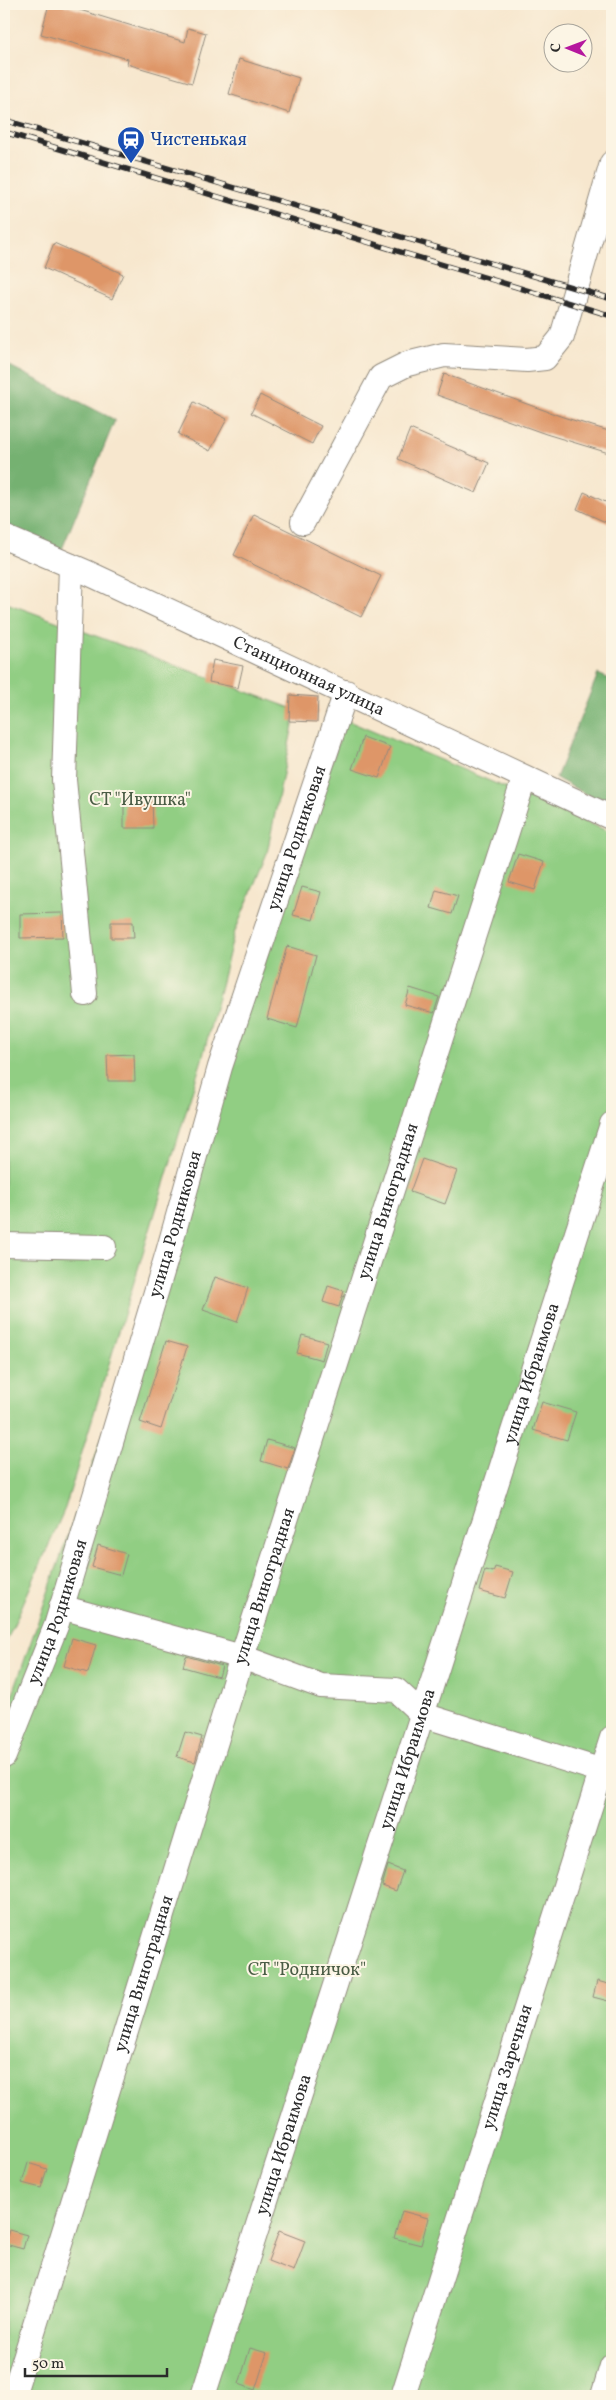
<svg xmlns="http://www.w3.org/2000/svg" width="616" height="2400" viewBox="0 0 616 2400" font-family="Vollkorn,serif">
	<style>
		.green { fill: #91ce83; stroke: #5e7c57 }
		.forest { fill: #74b171; stroke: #506e4e }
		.building { fill: #de9667 }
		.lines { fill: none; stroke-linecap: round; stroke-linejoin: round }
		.minor-casing { stroke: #91897c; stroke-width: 26 }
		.minor { stroke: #fff; stroke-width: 24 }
		.rail-casing { stroke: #2b2b2b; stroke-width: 5.5 }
		.rail { stroke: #fcf5e5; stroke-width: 4; stroke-dasharray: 11; stroke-linecap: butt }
		.labels { text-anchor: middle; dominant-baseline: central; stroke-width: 4; stroke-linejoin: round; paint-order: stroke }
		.transit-label { font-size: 18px; fill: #164399; stroke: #fcf5e5; text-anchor: start }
		.street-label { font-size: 18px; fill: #2b2b2b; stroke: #fcf5e5 }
		.park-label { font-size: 18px; fill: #4a5c45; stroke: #fcf5e5 }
	</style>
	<rect width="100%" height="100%" fill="#fcf5e5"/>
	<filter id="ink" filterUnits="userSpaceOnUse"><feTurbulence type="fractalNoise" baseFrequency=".02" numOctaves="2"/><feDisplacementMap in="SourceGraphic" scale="10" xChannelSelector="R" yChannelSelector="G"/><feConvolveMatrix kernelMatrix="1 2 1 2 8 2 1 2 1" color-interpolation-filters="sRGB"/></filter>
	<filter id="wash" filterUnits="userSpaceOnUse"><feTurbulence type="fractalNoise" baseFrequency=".0096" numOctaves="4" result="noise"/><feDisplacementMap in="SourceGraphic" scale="20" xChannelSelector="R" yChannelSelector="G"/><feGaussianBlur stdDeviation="1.12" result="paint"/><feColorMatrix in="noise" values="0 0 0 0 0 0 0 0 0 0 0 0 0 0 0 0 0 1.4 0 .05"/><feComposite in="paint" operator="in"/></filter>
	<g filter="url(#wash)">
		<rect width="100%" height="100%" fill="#f7e7ce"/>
		<g class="green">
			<path d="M4,602l292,108 -29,143 -33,81 -31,122 -138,452 -61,139z"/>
			<path d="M346,720l266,113v1563h-608v-677l149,-428z"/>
		</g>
		<g class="forest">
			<path d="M4,363l111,57 -55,134 -56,-24z"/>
			<path d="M598,674l14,6v128l-56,-30z"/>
		</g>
		<g id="blocks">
			<g class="building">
				<path d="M49,4h11l125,38 3,-14 18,5 -14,50 -65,-19 1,-5 -87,-25z"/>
				<path d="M239,59l60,19 -10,35 -60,-19z"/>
				<path d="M54,243l69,31 -11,25 -68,-31z"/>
				<path d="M444,374l119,43 49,15v22l-66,-20 -109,-39z"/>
				<path d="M260,395l61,31 -9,18 -61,-31z"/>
				<path d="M194,402l33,17 -17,32 -32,-17z"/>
				<path d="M410,429l79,34 -13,30 -78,-34z"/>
				<path d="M584,492l28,13v20l-35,-16z"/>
				<path d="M254,514l127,62 -20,41 -127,-62z"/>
				<path d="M213,660l30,6 -5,22 -29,-6z"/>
				<path d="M290,695l28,2 -1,25 -28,-1z"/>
				<path d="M363,737l27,10 -11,31 -27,-9z"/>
				<path d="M152,797l1,31h-29v-30z"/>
				<path d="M518,854l26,8 -9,28 -26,-8z"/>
				<path d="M302,887l19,5 -8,28 -20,-5z"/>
				<path d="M436,890l22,6 -6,18 -21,-6z"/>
				<path d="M62,913l1,24 -43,1v-24z"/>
				<path d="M111,922h22l1,16h-23z"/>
				<path d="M287,946l29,9 -19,73 -30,-9z"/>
				<path d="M410,988l29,9 -5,16 -29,-8z"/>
				<path d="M134,1054l1,27h-27l-1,-26z"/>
				<path d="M422,1159l35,12 -12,33 -35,-12z"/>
				<path d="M215,1277l33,11 -11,34 -34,-12z"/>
				<path d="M328,1286l16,5 -5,16 -16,-5z"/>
				<path d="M302,1335l25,7 -5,18 -25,-7z"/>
				<path d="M166,1341l21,6 -26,82 -21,-7z"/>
				<path d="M542,1402l34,10 -9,28 -34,-10z"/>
				<path d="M267,1440l28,8 -7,21 -27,-8z"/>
				<path d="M98,1545l29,9 -6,21 -29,-8z"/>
				<path d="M495,1567l18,5 -8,26 -26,-7 6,-21 8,2z"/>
				<path d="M72,1638l24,7 -8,28 -24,-7z"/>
				<path d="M186,1656l36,10 -3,11 -36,-10z"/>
				<path d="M185,1732l17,5 -7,25 -18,-5z"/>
				<path d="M388,1865l15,6 -7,20 -14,-5z"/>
				<path d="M597,1981l15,4v17l-19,-5z"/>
				<path d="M28,2163l19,6 -6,19 -19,-5z"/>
				<path d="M402,2211l26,7 -7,27 -27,-7z"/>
				<path d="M9,2230l18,5 -4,14 -18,-5z"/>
				<path d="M279,2231l26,10 -11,30 -26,-10z"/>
				<path d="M250,2348l17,5 -12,37 -16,-6z"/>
			</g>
		</g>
	</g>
	<g filter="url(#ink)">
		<use href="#blocks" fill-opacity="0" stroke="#91897c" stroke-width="1"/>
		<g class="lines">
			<g class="minor-casing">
				<g id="minor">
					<path d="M303,522l78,-145 26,-13 37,-9 83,5 18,-2 17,-21 50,-174"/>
					<path id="s1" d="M4,537l84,36 524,245"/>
					<path d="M71,566l-7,214 21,214"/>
					<path d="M4,1245l100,2"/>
					<path d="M61,1607l181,50 79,29 75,4 27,25 189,59"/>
					<path id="s2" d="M4,1756l52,-130 112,-374 52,-185 126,-375"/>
					<path id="s3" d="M13,2396l229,-739 282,-878"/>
					<path id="s4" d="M203,2396l409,-1272"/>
					<path id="s5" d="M403,2396l209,-658"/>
					<path d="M603,2396l9,-30"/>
				</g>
			</g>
			<use href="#minor" class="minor"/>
			<g class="rail-casing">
				<g id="rail">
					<path d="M4,120l608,179"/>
					<path d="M4,132l608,184"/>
				</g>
			</g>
			<use href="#rail" class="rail"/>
		</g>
	</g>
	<defs>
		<g id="station-pin" transform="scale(1.4375)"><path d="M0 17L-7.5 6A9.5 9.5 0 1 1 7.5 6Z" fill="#1a4fb4" stroke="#fcf5e5"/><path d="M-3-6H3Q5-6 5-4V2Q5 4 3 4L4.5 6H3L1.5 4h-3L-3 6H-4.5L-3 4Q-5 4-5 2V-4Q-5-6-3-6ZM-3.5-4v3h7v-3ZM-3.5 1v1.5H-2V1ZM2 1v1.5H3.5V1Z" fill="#fff"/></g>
	</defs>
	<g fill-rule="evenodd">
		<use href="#station-pin" x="131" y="140"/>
	</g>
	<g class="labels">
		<g class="transit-label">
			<text x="150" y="140">Чистенькая</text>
		</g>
		<g class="street-label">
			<text stroke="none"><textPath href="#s1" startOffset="335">Станционная улица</textPath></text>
			<text stroke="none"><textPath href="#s2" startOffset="964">улица Родниковая</textPath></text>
			<text stroke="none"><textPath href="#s3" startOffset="1252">улица Виноградная</textPath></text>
			<text stroke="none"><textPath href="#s2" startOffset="559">улица Родниковая</textPath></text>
			<text stroke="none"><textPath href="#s4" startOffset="1074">улица Ибраимова</textPath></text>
			<text stroke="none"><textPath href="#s3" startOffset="848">улица Виноградная</textPath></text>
			<text stroke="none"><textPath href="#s2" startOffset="154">улица Родниковая</textPath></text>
			<text stroke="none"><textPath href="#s4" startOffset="669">улица Ибраимова</textPath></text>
			<text stroke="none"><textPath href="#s3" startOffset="442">улица Виноградная</textPath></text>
			<text stroke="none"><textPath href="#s5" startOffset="345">улица Заречная</textPath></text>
			<text stroke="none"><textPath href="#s4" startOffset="264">улица Ибраимова</textPath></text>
		</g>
		<g class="park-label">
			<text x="140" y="800">СТ "Ивушка"</text>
			<text x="307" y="1970">СТ "Родничок"</text>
		</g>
	</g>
	<rect width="616" height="2400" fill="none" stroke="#fcf5e5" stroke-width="20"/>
	<g transform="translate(568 48) rotate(271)"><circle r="24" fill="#fcf5e5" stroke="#a8a49b"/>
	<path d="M0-4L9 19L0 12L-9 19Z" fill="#b5179e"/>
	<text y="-8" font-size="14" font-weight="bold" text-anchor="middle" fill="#2b2b2b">С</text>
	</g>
	<path d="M25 2368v8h142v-8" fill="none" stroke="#2b2b2b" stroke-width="2.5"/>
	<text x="32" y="2368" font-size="15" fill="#2b2b2b" stroke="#fcf5e5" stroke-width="4" paint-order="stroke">50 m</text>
</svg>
